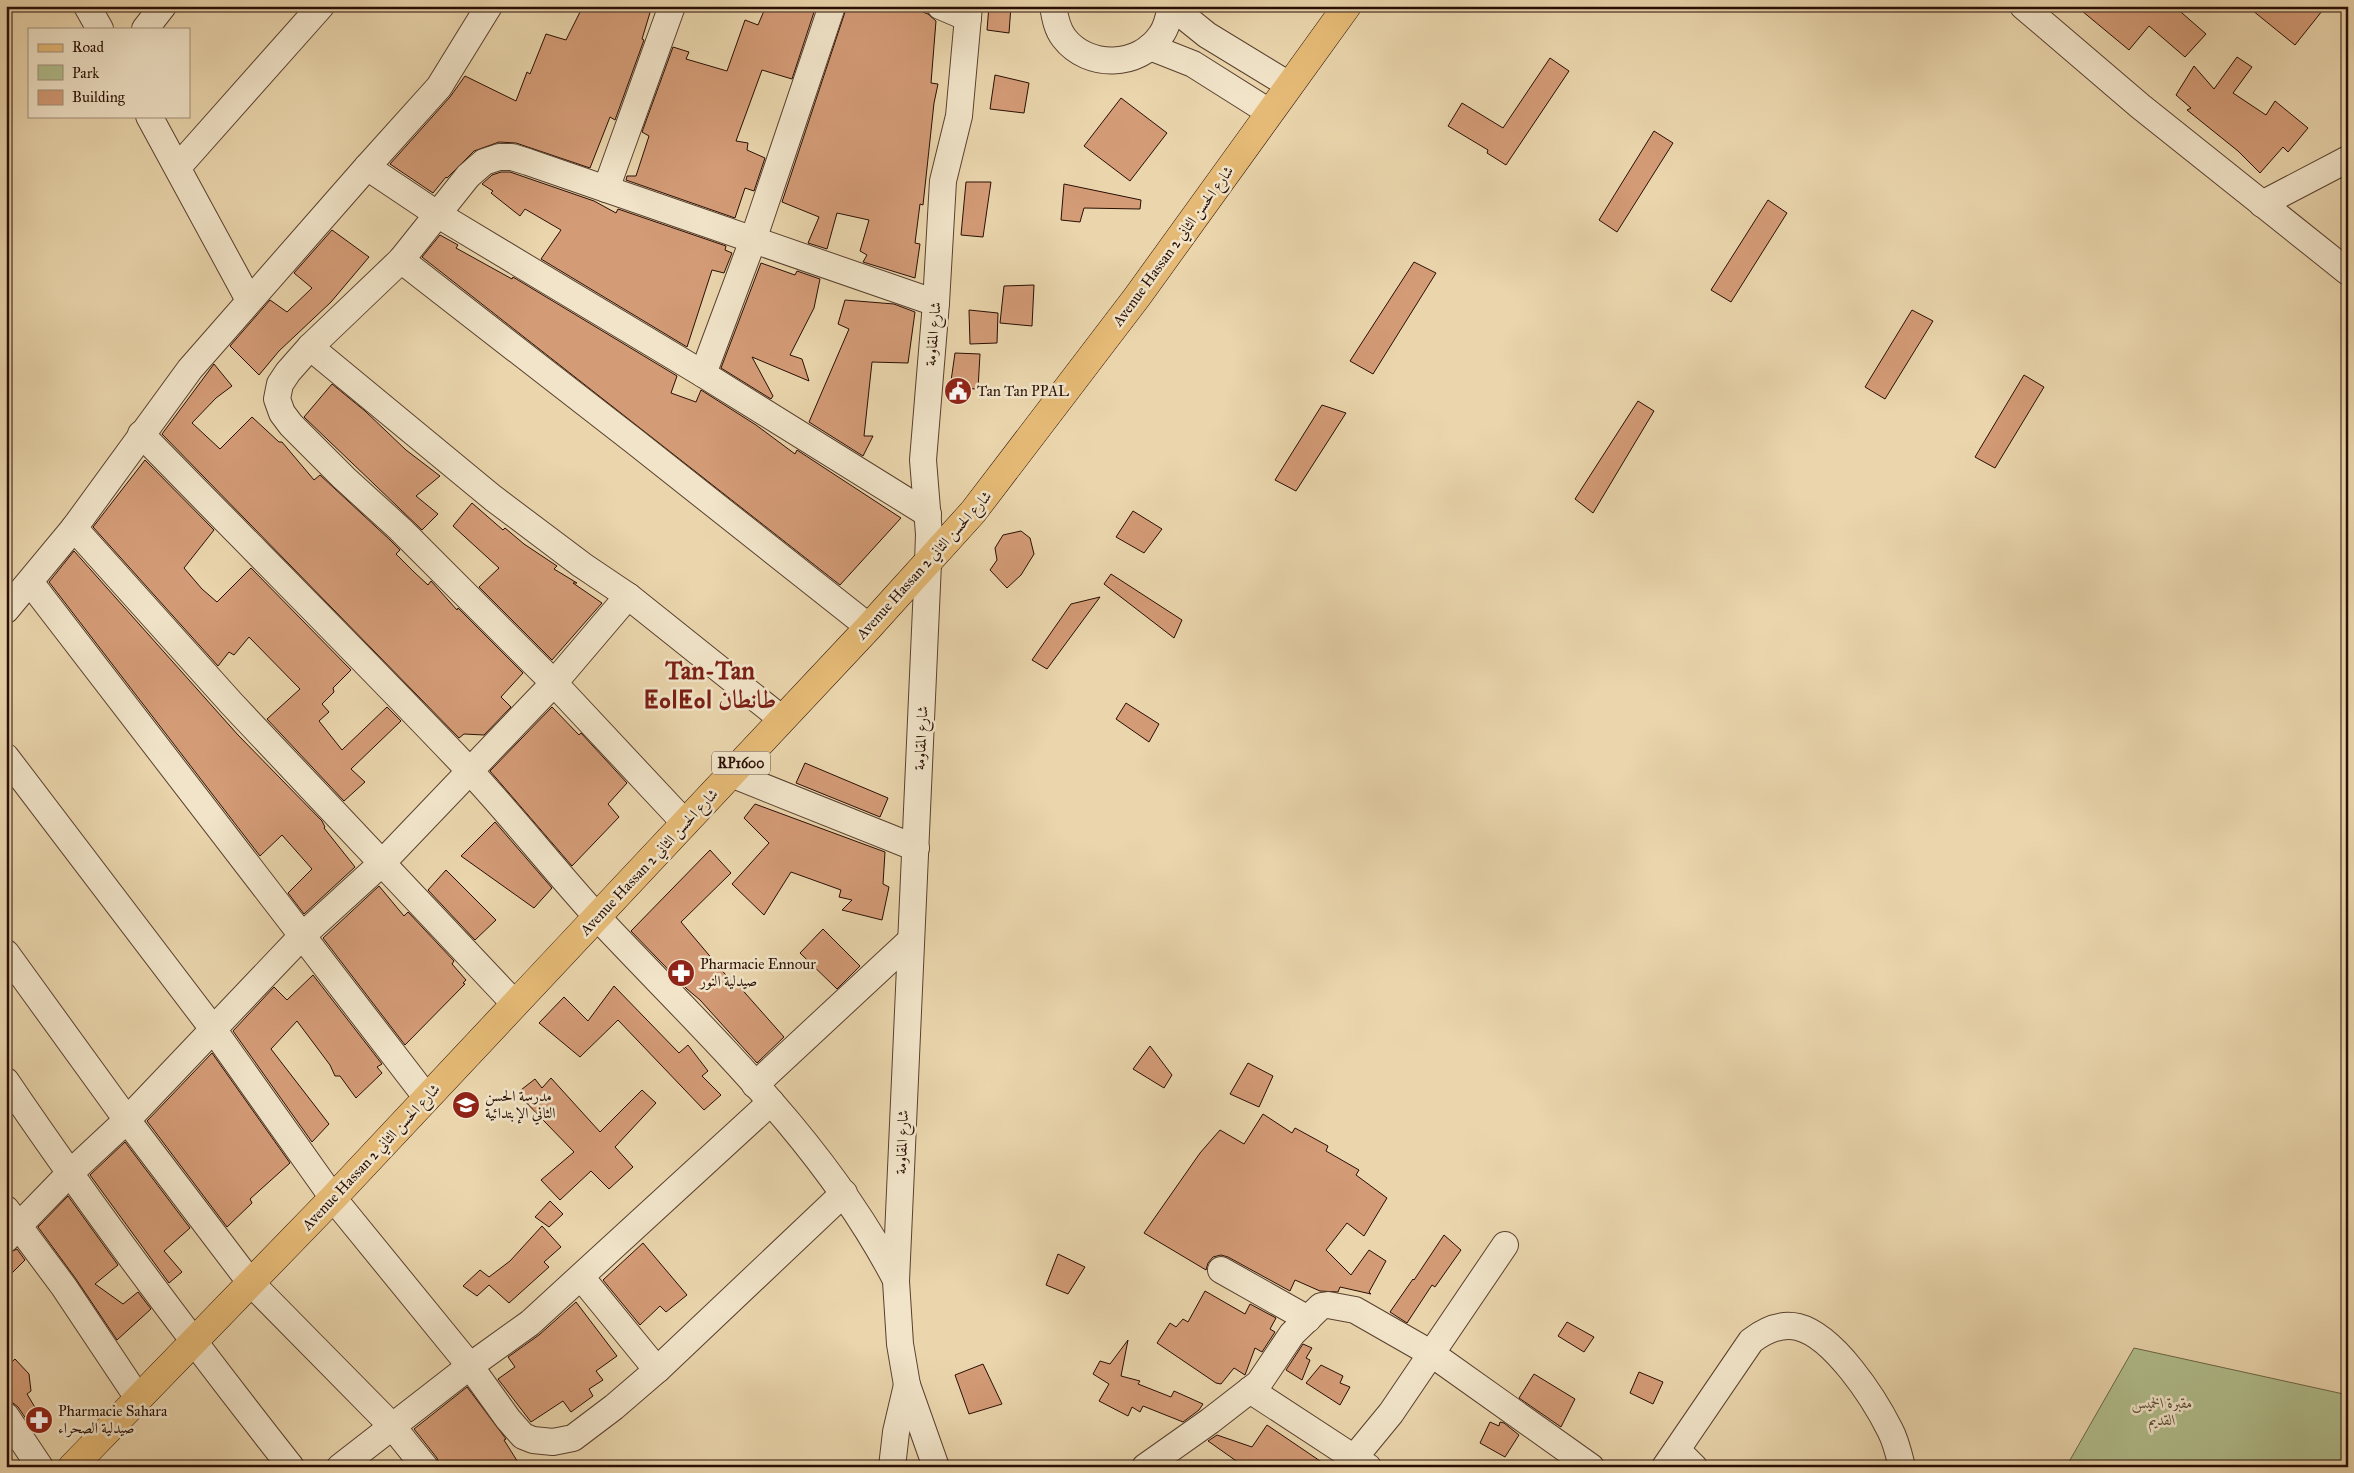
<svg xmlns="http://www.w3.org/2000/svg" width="2354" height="1473" viewBox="0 0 2354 1473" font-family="'IM FELL Great Primer',Amiri,'Noto Sans Tifinagh',serif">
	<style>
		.green { fill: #b1be8d; stroke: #6d6648 }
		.building { fill: #d39b76; stroke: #290e04 }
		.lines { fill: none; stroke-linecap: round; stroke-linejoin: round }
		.minor-casing { stroke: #59402e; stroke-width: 28 }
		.major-casing { stroke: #290e04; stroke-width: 29 }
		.minor { stroke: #f1e4c9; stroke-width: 26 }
		.major { stroke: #e5ba76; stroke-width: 28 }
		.labels { text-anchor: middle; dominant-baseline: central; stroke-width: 5; stroke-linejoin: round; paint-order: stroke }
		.shield { fill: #f1e4c9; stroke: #654e3f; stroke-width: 1 }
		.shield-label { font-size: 14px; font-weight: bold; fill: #290e04 }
		.street-label { font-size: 15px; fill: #290e04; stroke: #f1e4c9 }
		.poi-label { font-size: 15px; fill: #290e04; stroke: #f1e4c9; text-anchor: start }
		.park-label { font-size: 15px; font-style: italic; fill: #594c34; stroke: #f1e4c9 }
		.town-label { font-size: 25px; font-weight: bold; fill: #7a1f14; stroke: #f1e4c9 }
	</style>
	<rect width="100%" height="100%" fill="#ead5ac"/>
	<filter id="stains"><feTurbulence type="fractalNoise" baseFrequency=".004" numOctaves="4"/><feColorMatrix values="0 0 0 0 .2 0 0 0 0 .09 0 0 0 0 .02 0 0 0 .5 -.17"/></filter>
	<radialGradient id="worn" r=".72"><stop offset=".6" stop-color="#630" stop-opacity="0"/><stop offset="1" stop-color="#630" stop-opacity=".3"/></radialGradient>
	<path class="green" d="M2134,1348l214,47v72h-282z"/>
	<g class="building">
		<path d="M583,6h69l-10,33 2,1 -29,80 -5,-3 -20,51 -74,-25 -17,-1 -25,9 -27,27 -1,-1 -13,16 -43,-29 60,-67 15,-21 51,25 11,-29 3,2 16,-40 20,6z"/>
		<path d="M766,6h50l-24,73 -30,-9 -26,71 12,2 -1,7 18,8 -11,33 -9,-3 -10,30 -109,-38 1,-4h9l13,-40 -7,-4 31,-85 16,5 -3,7 41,12 18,-51 13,5z"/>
		<path d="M847,6h60l21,8 8,7 -5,62 7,1 -4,19 -11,102 -3,-1 -5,39 5,1 -5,34 -52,-16 4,-7 -7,-4 9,-31 -32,-7 -10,36 -19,-6 11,-26 -37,-15z"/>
		<path d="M989,6h22l-2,27 -22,-3z"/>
		<path d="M2076,6h98l32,28 -21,23 -36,-31 -20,24z"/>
		<path d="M2247,6h79l-31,39z"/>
		<path d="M2237,57l15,10 -19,26 33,22 9,-14 33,27 -20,24 -5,-5 -23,26 -22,-22 -51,-41 4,-2 -15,-13 18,-29 20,23z"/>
		<path d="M1550,58l19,13 -63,94 -19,-12 1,-3 -40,-24 14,-23 41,25z"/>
		<path d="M995,75l34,8 -5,30 -34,-4z"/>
		<path d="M1121,98l46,35 -37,48 -46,-35z"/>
		<path d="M1654,131l19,12 -56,89 -18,-12z"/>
		<path d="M501,172h9l84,29 22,12 2,-4 108,37 -1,4 7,3 -8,20 -12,-3 -25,77 -146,-88 20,-29 -36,-21 -5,7 -29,-23 2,-2 -11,-7 10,-9z"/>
		<path d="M966,182h25l-8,55 -22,-2z"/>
		<path d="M1064,184l77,16 -1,9 -56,-1 -4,14 -19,-2z"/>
		<path d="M1768,200l19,13 -56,89 -20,-12z"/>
		<path d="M332,230l37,27 -38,45 -52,49 -20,24 -29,-29 40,-46 17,12 25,-24 -18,-15z"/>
		<path d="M440,235l18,10 -2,3 56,31 1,-2 164,99 -6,17 25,9 5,-12 55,35 39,29 2,-4 104,68 -61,67 -418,-328z"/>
		<path d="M1414,262l22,11 -63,101 -23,-13z"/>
		<path d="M761,263l34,12 2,-4 23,8 -6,29 -24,47 12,4 7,22 -57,-24 21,39 -2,3 -50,-31z"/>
		<path d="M1034,285l-2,41 -32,-3 4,-37z"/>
		<path d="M845,300l49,4 21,8 -7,51 -36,-1 -8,74h9l-10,20 -54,-34 40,-93 -11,-5z"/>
		<path d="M969,310l29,3 -1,30 -27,1z"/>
		<path d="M1912,310l21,11 -48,78 -20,-12z"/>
		<path d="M955,353l25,1 -2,35 -28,-1z"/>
		<path d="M214,364l18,22 -16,12 -24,25 28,26 32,-32 27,25h3l32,38 6,-5 70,65 10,10 -4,4 18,18 14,13 3,-4 26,29 1,-2 65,65 -22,24 10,10 -27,28 -20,-1 -5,4 -297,-304z"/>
		<path d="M2024,375l20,12 -49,81 -20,-11z"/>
		<path d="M332,384l33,27 41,39 34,26 -24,20 22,18 -16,16 -118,-113z"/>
		<path d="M1638,401l16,10 -61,102 -18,-14z"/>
		<path d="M1322,405l24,8 -50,78 -21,-11z"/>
		<path d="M145,460l69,70 -30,38 18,21 15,13 34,-34 100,102 -18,18 1,4 -12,12 7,8 -10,9 23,29 45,-43 14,14 -50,48 14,13 -21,19 -77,-82 33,-30 -51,-52 -15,18 -5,-3 -11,14 -125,-139z"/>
		<path d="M472,503l31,27 2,-2 19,16 33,22 -3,3 23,14h-4l29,20 -50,57 -73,-73 20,-19 -46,-42z"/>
		<path d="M1133,511l29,18 -18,24 -28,-16z"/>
		<path d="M1021,531l9,7 4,16 -13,21 -14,13 -17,-18 7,-10 -2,-12 8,-13z"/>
		<path d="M74,551l164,184 84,86 3,6 -1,1 31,39 -51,47 -16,-21 24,-24 -30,-34 -22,21 -211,-274z"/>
		<path d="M1111,574l71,46 -8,18 -70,-54z"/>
		<path d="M1100,597l-53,72 -15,-9 39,-56z"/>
		<path d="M1126,703l33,21 -10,18 -33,-23z"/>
		<path d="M552,707l27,28 2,-2 46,50 -19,21 11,13 -47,49 -82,-95z"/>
		<path d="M805,763l83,35 -8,19 -84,-34z"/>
		<path d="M755,804l130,48 -2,32 6,3 -7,33 -40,-10 10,-10 -13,-3 2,-7 -50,-18 -27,43 -32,-31 37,-41 -25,-25z"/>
		<path d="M495,822l57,66 -18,20 -73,-52z"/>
		<path d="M710,850l21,23 -50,49 55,65 2,-2 46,52 -27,26 -57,-63 -13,-11 -56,-58z"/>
		<path d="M446,870l50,50 -21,20 -47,-50z"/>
		<path d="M379,886l25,30 4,-4 46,49 -2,3 14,16 -3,3 2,1 -60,61 -82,-107z"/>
		<path d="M823,929l37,37 -23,23 -37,-36z"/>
		<path d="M313,975l69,89 -5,3 5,6 -26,25 -16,-22h-5l-5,-11 -33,-44 -26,28 58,75 -17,18 -79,-111 41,-44 13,13z"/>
		<path d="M614,986l65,67 9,-8 20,26 -6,5 19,19 -17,15 -86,-90 -38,37 -41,-34 25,-26 24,24z"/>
		<path d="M1150,1046l22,29 -8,13 -31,-19z"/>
		<path d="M212,1053l78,110 -40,36 2,4 -25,24 -80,-106z"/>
		<path d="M1248,1063l25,13 -14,31 -29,-13z"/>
		<path d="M551,1078l49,54 42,-42 14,13 -41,44 18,20 -24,22 -18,-18 -31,29 -19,-20 33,-28 -57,-59 18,-14 7,9z"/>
		<path d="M1263,1114l29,19 3,-5 33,18 -2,5 33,19 -3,5 31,23 -23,38 -17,-13 -21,27 25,25 18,-25 17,11 -17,31 2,2 -31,-7 -2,5 -18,-1 -25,-11 -5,11 -62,-34 -7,-2 -8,2 -5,6 -2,7 -62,-37 56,-80 20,-23 24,14z"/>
		<path d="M125,1142l65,86 -26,23 18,21 -13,11 -79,-108z"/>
		<path d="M68,1196l50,69 -23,19 28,20 15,-12 13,17 -34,31 -41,-61 -38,-52z"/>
		<path d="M550,1201l13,13 -14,13 -14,-10z"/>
		<path d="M542,1226l19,21 -17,15 5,5 -40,36 -20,-18 -12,11 -14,-10 17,-16 9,7 21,-16z"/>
		<path d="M1444,1235l17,15 -26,37 -3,-2 -25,38 -17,-11 23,-33 1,1z"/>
		<path d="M643,1243l44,52 -21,17 -6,-6 -20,19 -37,-45z"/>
		<path d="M17,1249l8,11 -19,19v-25z"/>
		<path d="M1058,1254l27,13 -17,27 -22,-9z"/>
		<path d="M1205,1291l40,23 5,-10 26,14 -6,11 5,3 -13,20 -7,-4 -10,27 -11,-7 -13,16 -5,-1 -59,-40 13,-20 6,4 7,-8 5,3z"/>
		<path d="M576,1302l41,54 -21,15 7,9 -14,9 4,7 -22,16 -8,-11 -32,21 -33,-43 17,-12 -7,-10 31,-22z"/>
		<path d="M1567,1322l27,15 -10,15 -26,-16z"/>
		<path d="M1128,1340l-7,36 19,5 -2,3 33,13 3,-6 29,13 -4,6 -16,12 -40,-16 -3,6 -8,-5 -4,9 -29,-15 10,-17 -16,-10 7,-13 10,3z"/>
		<path d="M1303,1344l9,4 -6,10 4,2 -8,20 -16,-10z"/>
		<path d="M15,1359l14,15 2,17 -4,3 18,30 -10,8 -17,-25 -5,-4 -7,-2v-34z"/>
		<path d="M983,1364l19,40 -33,10 -14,-39z"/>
		<path d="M1321,1365l22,11 -3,7 10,4 -10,18 -34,-22z"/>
		<path d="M1639,1372l24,10 -10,22 -23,-11z"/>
		<path d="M1534,1374l41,25 -14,28 -42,-29z"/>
		<path d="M467,1387l39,52 -2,1 17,27h-81l-3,-9 -23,-29z"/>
		<path d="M1490,1422l9,4 1,-4 4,1 15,12 -14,22 -25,-14z"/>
		<path d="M1267,1425l62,42h-89l2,-2 -34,-24 9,-6 35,12z"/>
	</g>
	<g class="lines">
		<g class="minor-casing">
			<g id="minor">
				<path d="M87,6l13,23"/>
				<path d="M940,6l28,12"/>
				<path d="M1053,6c2,12 4,23 11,32 24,31 75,30 97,-3 6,-8 8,-19 10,-29l36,29 82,50"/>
				<path d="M2023,6l117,100 208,166"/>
				<path d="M145,29l18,-23"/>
				<path d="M1150,47l43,17 76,48"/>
				<path d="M149,116l100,184"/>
				<path d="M178,167l143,-161"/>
				<path d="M367,167l70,47 266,160 225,140"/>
				<path d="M606,189l66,-183"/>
				<path d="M2262,204l86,-45"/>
				<path d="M401,260l233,181 235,186"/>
				<path d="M310,347l183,151 89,67 46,31 154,123"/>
				<path d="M703,374l50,-134 79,-234"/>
				<path d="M141,434c109,112 220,222 327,335 46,49 87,102 132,151 106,113 224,221 296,360"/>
				<path d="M74,528l158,176 283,300"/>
				<path d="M30,582l397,516"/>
				<path d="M6,610l68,-82 116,-159 177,-202 72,-80 50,-81"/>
				<path d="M6,757l207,272 120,169 137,168 38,53 15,17 10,4 20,2 20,-4 41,-31 43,-37 187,-177"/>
				<path d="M731,774l185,74"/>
				<path d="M685,823l-131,-140 -154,-154 -56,-51 -53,-53 -9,-12 -5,-14 3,-15 8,-12 22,-25 91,-87 67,-84 16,-14 15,-5h13l16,5 408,141"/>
				<path d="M6,953l121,167 123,162 142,144 33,41"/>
				<path d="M6,1081c90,133 186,260 285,386"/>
				<path d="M755,1085l156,-145"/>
				<path d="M6,1209l58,78 74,111"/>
				<path d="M6,1239l63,-65 58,-54 175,-184 79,-72 173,-181 74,-87"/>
				<path d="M1221,1270l87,49"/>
				<path d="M581,1277l76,93"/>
				<path d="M1250,1390l104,68 -7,9"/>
				<path d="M6,1416l34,51"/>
				<path d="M1677,1450l17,17"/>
				<path d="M340,1467l130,-101 60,-43 241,-221"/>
				<path d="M892,1467l4,-35 11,-47"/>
				<path d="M936,1467l-29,-82 -7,-41 -4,-63 32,-718 1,-29 -6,-74 13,-157 7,-122 16,-65 10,-110"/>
				<path d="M1145,1467l65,-46 49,-38 33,-49 29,-28 7,-1 27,5 77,44 159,113"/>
				<path d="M1368,1467l-14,-9 37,-45 114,-168"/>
				<path d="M1665,1467l86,-126c13,-10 30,-18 47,-14 36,9 76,71 92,103 6,11 9,25 12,37"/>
			</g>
		</g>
		<g class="major-casing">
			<path id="major" d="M72,1467l261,-269 536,-571 104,-115 164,-215 210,-291"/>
		</g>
		<use href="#minor" class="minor"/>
		<use href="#major" class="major"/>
	</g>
	<defs>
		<g id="civic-disc" transform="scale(1.4375)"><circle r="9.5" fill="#8f2418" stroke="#f1e4c9"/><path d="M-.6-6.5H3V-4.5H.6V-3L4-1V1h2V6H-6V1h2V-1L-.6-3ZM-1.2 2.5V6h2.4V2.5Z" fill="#fff"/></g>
		<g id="pharmacy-disc" transform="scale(1.4375)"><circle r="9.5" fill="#8f2418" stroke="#f1e4c9"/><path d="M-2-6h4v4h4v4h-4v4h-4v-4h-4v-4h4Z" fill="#fff"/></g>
		<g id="school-disc" transform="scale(1.4375)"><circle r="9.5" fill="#8f2418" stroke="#f1e4c9"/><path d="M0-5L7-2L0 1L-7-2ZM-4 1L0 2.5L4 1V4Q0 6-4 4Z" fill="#fff"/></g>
	</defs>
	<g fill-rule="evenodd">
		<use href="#civic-disc" x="958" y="391"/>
		<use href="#pharmacy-disc" x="681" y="973"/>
		<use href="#school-disc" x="466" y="1105"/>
		<use href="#pharmacy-disc" x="39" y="1420"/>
	</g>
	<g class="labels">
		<rect class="shield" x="712" y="751.5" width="58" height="23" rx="4"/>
		<g class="shield-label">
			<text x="741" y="763">RP1600</text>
		</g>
		<g class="street-label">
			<text transform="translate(1173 246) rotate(-54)">Avenue Hassan 2 شارع الحسن الثاني</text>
			<text transform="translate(933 334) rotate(-85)">شارع المقاومة</text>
			<text transform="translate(924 565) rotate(-48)">Avenue Hassan 2 شارع الحسن الثاني</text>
			<text transform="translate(921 738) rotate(-87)">شارع المقاومة</text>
			<text transform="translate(649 862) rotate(-47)">Avenue Hassan 2 شارع الحسن الثاني</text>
			<text transform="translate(902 1142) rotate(-88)">شارع المقاومة</text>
			<text transform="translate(371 1157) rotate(-47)">Avenue Hassan 2 شارع الحسن الثاني</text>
		</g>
		<g class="poi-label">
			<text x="977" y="391">Tan Tan PPAL</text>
			<text x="700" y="964">Pharmacie Ennour<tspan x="700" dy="17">صيدلية النور</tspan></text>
			<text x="485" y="1096">مدرسة الحسن<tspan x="485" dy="17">الثاني الإبتدائية</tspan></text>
			<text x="58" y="1411">Pharmacie Sahara<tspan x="58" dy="17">صيدلية الصحراء</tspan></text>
		</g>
		<g class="park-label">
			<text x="2162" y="1403">مقبرة الخميس<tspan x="2162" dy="17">القديم</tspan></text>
		</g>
		<g class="town-label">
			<text x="710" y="670">Tan-Tan<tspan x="710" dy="29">ⵟⴰⵏⵟⴰⵏ طانطان</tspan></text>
		</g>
	</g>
	<rect width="2354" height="1473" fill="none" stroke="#ead5ac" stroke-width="25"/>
	<rect x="8" y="8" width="2339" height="1458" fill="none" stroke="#290e04" stroke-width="2.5"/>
	<rect x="12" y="12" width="2329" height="1448" fill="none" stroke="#290e04"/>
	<rect x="28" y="28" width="162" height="90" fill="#f1e4c9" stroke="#a18e7a"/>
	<rect x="38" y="44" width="25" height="8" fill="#e5ba76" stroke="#a18e7a"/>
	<text x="72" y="52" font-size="15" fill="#290e04">Road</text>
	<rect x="38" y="65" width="25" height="15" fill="#b1be8d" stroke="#a18e7a"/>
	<text x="72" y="78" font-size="15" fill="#290e04">Park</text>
	<rect x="38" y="90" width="25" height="15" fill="#d39b76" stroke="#a18e7a"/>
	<text x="72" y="102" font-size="15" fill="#290e04">Building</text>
	<rect width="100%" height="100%" filter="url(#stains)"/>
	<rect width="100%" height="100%" fill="url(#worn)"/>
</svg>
